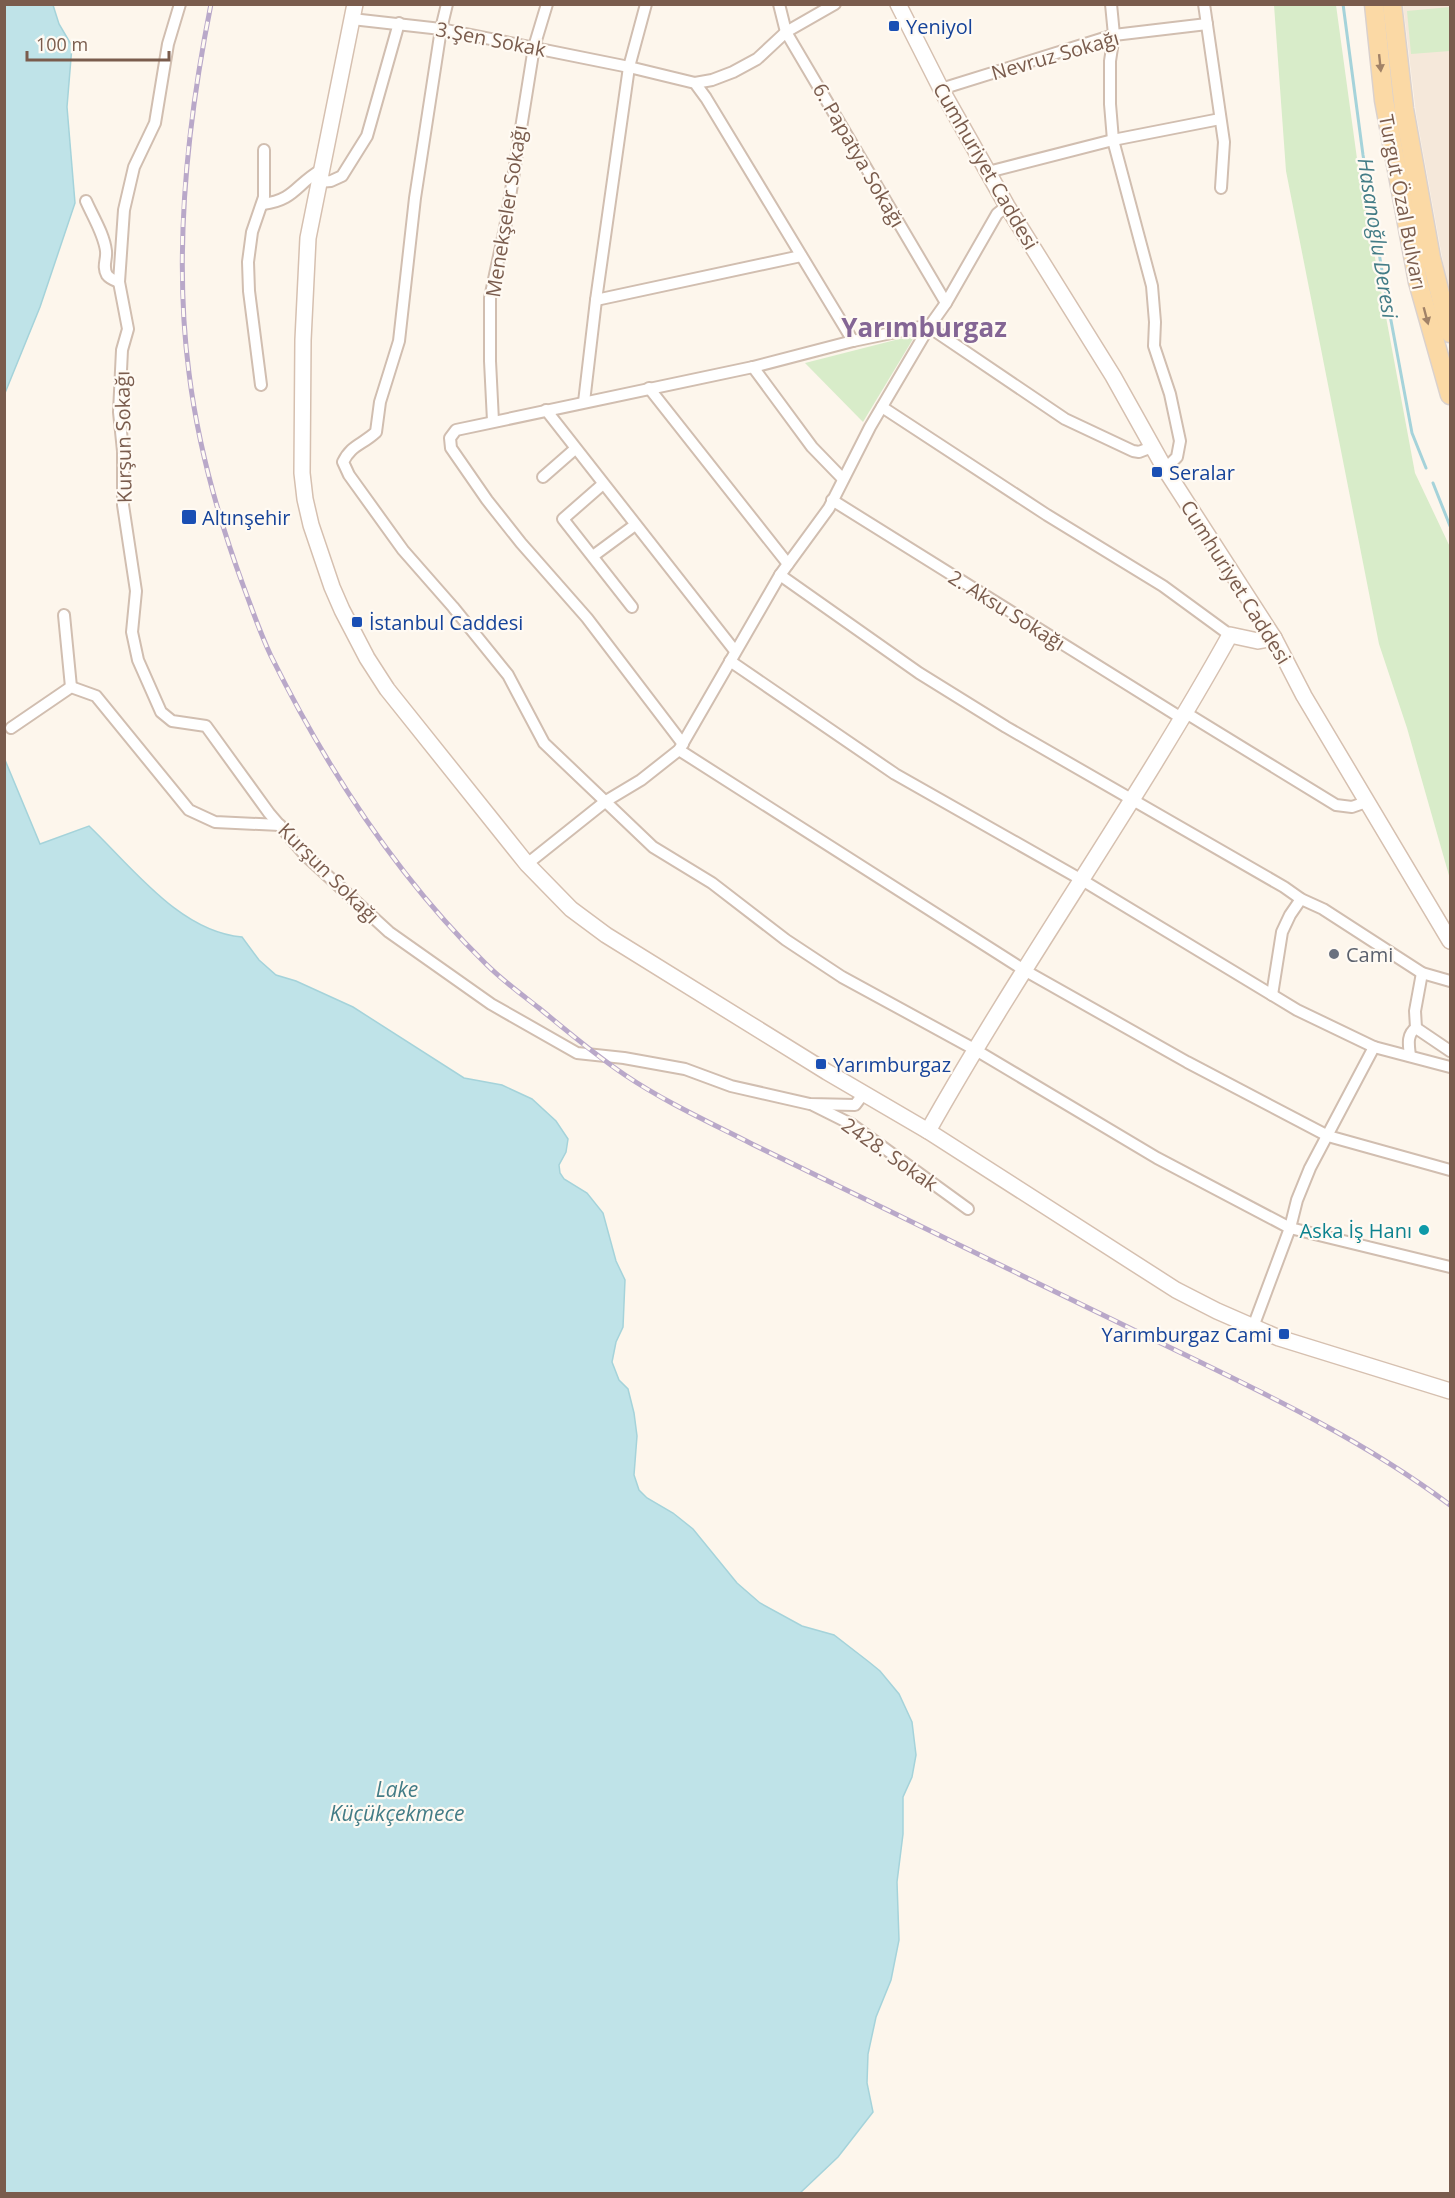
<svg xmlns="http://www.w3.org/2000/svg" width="1455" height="2198" viewBox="0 0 1455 2198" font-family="'Open Sans',sans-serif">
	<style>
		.residential { fill: #f5e8da }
		.green { fill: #d8ecc9 }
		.water { fill: #bfe3e8; stroke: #a5d3da; stroke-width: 1.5 }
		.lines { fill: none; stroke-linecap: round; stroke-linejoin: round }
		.stream { stroke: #a5d3da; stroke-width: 3 }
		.street-casing { stroke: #d1beb0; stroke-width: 14 }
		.secondary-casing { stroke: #d6c0b0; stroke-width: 18 }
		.primary-casing { stroke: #dad1cd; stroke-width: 21 }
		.street { stroke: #fff; stroke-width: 10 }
		.secondary { stroke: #fff; stroke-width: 15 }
		.primary { stroke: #fbd9a5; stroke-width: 18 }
		.rail-casing { stroke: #b9a8c9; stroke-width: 5 }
		.rail { stroke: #fffaf3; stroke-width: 3; stroke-dasharray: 9; stroke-linecap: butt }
		.oneway { fill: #a18267 }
		.transit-dot { fill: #1a4fb4; stroke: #fffaf3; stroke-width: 2 }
		.worship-dot { fill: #6b7280; stroke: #fffaf3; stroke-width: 2 }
		.culture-dot { fill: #0f9aa8; stroke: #fffaf3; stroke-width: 2 }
		.labels { text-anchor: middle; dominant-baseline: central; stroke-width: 4.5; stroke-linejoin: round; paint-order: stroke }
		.transit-label { font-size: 20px; fill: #164399; stroke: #fffaf3; text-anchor: start }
		.street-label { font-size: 20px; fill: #7a5c4d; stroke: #fffaf3 }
		.worship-label { font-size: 20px; fill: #5b616d; stroke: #fffaf3; text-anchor: start }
		.culture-label { font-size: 20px; fill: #0d838f; stroke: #fffaf3; text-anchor: end }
		.water-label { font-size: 21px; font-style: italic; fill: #437c86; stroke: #fffaf3 }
		.district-label { font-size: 26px; font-weight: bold; fill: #846695; stroke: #fffaf3 }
	</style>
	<rect width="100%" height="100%" fill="#fdf6ec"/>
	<path class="residential" d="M1403,5h47v286l-4,-12 -30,-165z"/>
	<g class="green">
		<path d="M1274,5h62l22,161 57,307 35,74v332l-43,-151 -28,-84 -93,-473z"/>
		<path d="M1450,7v44l-39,3 -4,-43z"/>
		<path d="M907,337l6,2 -50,83 -58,-59z"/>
	</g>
	<g class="water">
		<path d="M5,4l48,1 6,19 13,22 -5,61 8,96 -35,104 -35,86z"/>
		<path d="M5,760l35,84 49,-18c43,41 91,106 153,111l17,23 17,15 20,6 57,26 111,71 38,7 30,14 24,22 12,18 -2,13 -7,13 1,8 4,6 23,14 16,20 13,48 9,19 -2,47 -7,15 -4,20 7,18 9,9 6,24 3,23 -3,39 5,15 8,8 26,15 20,16 44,54 23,20 42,23 32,9 35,27 11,9 19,23 13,28 4,33 -4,22 -9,20v37l-6,48 2,58 -8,40 -15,37 -8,37 -1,29 6,29 -35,45 -38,36h-795z"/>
	</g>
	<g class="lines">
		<g class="stream">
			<path d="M1343,4l20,151 21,128 28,150 14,35"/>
			<path d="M1433,483l17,43"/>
		</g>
		<g class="street-casing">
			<g id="street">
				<path d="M180,4l-12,40 -13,79 -21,44 -10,43 -5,72 9,47 -6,21 -3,62 4,39v54l13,86 -4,41 6,28 23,52 11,9 34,5 63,87 36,42 84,77 102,72 86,49 47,5 61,11 46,17 79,18 45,1 9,-12"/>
				<path d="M447,4l-6,25 -26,169 -16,143 -19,61 -4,30c-14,13 -25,13 -33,30l6,13 54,75 50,57 55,68 36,68 109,104 59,36 74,57 56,37 132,72 183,109 133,70 160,39"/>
				<path d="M779,4l7,28 160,271"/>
				<path d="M1111,4l3,31 -4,26v43l3,36 39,146 3,36 -1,24 16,48 10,47 -3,16 -12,12"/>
				<path d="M1204,4l20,138 -3,46"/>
				<path d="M352,19l89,10 188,38 66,16 11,15 147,243"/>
				<path d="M695,83l17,-3 21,-8 24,-13 29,-27 49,-28"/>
				<path d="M941,89l173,-54 93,-11"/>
				<path d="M988,172l125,-32 107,-21"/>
				<path d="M318,182l13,-1 11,-5 25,-40 32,-113"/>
				<path d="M86,201c7,16 18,33 20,50 1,9 -4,15 1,24 3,4 7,5 12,7"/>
				<path d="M263,204c32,-4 33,-20 58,-34"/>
				<path d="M596,300l205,-44"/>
				<path d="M753,367l59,80 31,32"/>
				<path d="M261,385l-12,-94 -1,-29 4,-30 12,-35v-47"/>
				<path d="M649,388l139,176"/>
				<path d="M584,402l12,-102 33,-233 17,-63"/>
				<path d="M882,407l165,108 116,71 67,49"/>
				<path d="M546,410l189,241"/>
				<path d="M493,421l-3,-60v-63l15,-70 29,-181 13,-43"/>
				<path d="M543,477l32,-28"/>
				<path d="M603,484l-40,35 69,88"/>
				<path d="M832,500l351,219"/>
				<path d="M593,556l42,-31"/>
				<path d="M780,575l139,98 87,54 278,160 17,12 22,10 99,64 28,8"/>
				<path d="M64,615l7,72"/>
				<path d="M730,661l165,113 187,106 215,130 77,37 76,20"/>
				<path d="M1186,713l150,92 16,2 14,-5"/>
				<path d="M11,728l60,-41 25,9 93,114 26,12 65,3"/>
				<path d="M683,744l-96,-126 -66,-75 -34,-43 -36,-52 -1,-10 6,-8 297,-63 100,-26 72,-15 4,1 136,92 68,32 6,1 13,-5"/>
				<path d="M679,750l345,220 163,92 141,74 122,34"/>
				<path d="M527,864l79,-63 35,-21 38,-30 101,-175 49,-67 41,-81 59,-100 17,-24 51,-89 10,-8"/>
				<path d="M1272,995l10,-63 8,-17 11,-16"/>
				<path d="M1416,1028l-1,-17 7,-38"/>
				<path d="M1410,1056c-1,-10 -4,-21 6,-28l34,23"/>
				<path d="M813,1105l38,19 117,85"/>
				<path d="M1253,1327l37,-99 7,-28 13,-32 64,-121"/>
			</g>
		</g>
		<g class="secondary-casing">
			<g id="secondary">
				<path d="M355,4l-47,234 -5,102 -1,133 3,26 6,26 21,62 10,23 25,48 20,31 140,175 44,45 35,26 221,137 101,59 248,159 41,21 62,27 171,53"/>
				<path d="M898,4l43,85 66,117 106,170 52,93 109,169 30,58 146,245"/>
				<path d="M928,1131c95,-169 208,-327 302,-496l28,6 16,-3"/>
			</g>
		</g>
		<g class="primary-casing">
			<g id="primary">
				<path d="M1374,4l10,96 34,182 32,113"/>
				<path d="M1392,4l12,105 27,149 19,75"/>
			</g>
		</g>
		<use href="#street" class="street"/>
		<use href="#secondary" class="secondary"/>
		<use href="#primary" class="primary"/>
		<g class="rail-casing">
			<path id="rail" d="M211,4c-24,120 -38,247 -22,369 9,73 29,144 54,212 9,24 17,48 28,71 55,111 126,221 215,308 16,16 35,30 53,44 28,23 56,47 86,67 40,27 84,47 127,69 129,63 259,126 388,189 107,52 215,101 310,172"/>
		</g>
		<use href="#rail" class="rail"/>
	</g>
	<defs><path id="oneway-solid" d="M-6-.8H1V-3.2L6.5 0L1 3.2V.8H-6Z" transform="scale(1.5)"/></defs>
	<g class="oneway">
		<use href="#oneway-solid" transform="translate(1380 63) rotate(84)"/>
		<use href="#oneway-solid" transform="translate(1426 316) rotate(75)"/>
	</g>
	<g class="transit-dot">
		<rect x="888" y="20" width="12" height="12" rx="3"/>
		<rect x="1151" y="466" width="12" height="12" rx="3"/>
		<rect x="181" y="509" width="16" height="16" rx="3"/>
		<rect x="351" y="616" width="12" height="12" rx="3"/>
		<rect x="815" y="1058" width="12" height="12" rx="3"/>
		<rect x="1278" y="1328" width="12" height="12" rx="3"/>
	</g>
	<circle class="worship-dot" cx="1334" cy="954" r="6"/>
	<circle class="culture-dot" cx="1424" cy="1230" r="6"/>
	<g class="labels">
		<g class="transit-label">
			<text x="906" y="26">Yeniyol</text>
			<text x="1169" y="472">Seralar</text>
			<text x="202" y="517">Altınşehir</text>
			<text x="369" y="622">İstanbul Caddesi</text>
			<text x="833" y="1064">Yarımburgaz</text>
			<text x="1272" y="1334" text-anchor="end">Yarımburgaz Cami</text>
		</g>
		<g class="street-label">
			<text transform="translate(491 39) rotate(11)">3.Şen Sokak</text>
			<text transform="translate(1055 55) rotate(-16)">Nevruz Sokağı</text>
			<text transform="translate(859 155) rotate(60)">6. Papatya Sokağı</text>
			<text transform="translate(986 166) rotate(60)">Cumhuriyet Caddesi</text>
			<text transform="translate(1403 202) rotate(79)">Turgut Özal Bulvarı</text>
			<text transform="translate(506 211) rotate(-81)">Menekşeler Sokağı</text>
			<text transform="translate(123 437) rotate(-91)">Kurşun Sokağı</text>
			<text transform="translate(1236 582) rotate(58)">Cumhuriyet Caddesi</text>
			<text transform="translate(1007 610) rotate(32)">2. Aksu Sokağı</text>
			<text transform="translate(329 873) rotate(45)">Kurşun Sokağı</text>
			<text transform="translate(890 1154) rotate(35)">2428. Sokak</text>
		</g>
		<g class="worship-label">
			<text x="1346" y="954">Cami</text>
		</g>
		<g class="culture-label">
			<text x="1412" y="1230">Aska İş Hanı</text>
		</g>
		<g class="water-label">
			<text transform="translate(1378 238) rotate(81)">Hasanoğlu Deresi</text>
			<text x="397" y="1789">Lake<tspan x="397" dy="24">Küçükçekmece</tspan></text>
		</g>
		<g class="district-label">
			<text x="924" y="327">Yarımburgaz</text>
		</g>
	</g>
	<rect width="1455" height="2198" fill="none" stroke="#7a5c4d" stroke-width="12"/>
	<path d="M27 51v9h142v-9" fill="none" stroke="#7a5c4d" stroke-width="3"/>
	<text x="36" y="51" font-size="18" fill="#7a5c4d" stroke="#fffaf3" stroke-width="4.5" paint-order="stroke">100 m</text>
</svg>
